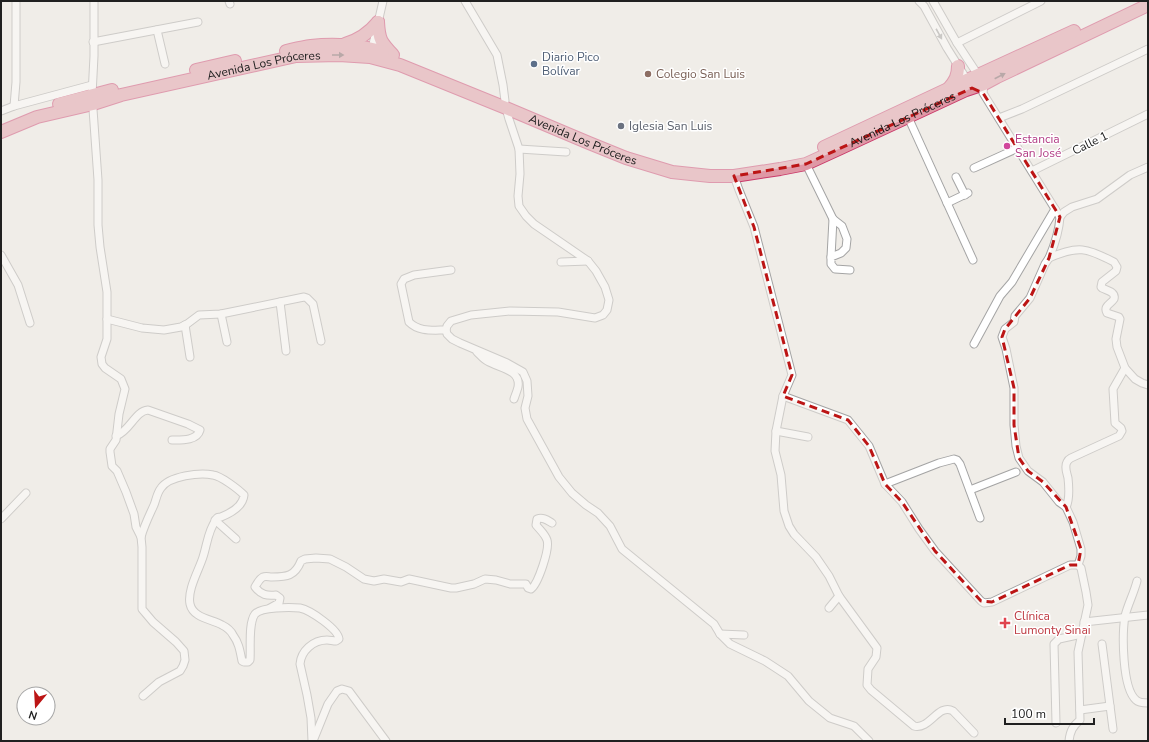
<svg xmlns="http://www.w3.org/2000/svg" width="1149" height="742" viewBox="0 0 1149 742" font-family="'Nunito Sans',sans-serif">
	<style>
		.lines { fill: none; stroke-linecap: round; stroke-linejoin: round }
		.street-casing { stroke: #a4a4a4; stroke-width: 9 }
		.highway-casing { stroke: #ca396a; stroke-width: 14 }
		.street { stroke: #fff; stroke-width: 7 }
		.highway { stroke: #df98a5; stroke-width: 12 }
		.oneway { fill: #9b9b9b }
		.oneway2 { fill: #76565c }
		.marked { fill: none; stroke: #bc1515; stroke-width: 3; stroke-dasharray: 8 5; stroke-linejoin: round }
		.service-dot { fill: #5c6f8a; stroke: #fff; stroke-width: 1.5 }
		.education-dot { fill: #8d6e63; stroke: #fff; stroke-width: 1.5 }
		.worship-dot { fill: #6b7280; stroke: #fff; stroke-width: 1.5 }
		.hotel-dot { fill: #d1479c; stroke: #fff; stroke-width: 1.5 }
		.health-dot { fill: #e0444e; stroke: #fff; stroke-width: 1.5 }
		.labels { text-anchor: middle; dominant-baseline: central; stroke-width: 3; stroke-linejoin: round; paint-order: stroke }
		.service-label { font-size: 12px; fill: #4e5e75; stroke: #fff; text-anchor: start }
		.street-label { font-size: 12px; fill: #202020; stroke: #fff }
		.education-label { font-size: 12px; fill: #785e54; stroke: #fff; text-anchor: start }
		.worship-label { font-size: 12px; fill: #5b616d; stroke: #fff; text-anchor: start }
		.hotel-label { font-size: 12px; fill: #b23c85; stroke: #fff; text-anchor: start }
		.health-label { font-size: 12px; fill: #be3a42; stroke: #fff; text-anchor: start }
	</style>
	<rect width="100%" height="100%" fill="#f0ede8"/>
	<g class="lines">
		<g class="street-casing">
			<g id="street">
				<path d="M94,1v55l-2,39 6,85v45l2,22 7,45v47l-6,18 1,7 3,4 16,11 4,10 -6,25 -3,26 -6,9v3l2,14 5,5 9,21 8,22 2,13 5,10 1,10v62l11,13 23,20 8,9 1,9 -2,6 -3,5 -21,11 -16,14"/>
				<path d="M229,1l1,3"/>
				<path d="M465,1l32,54 6,30 2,16"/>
				<path d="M919,1l5,5 23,42 22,35"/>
				<path d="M933,1l24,42 27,41 -1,9 77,124c-1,15 -5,27 -11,41 29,-13 38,-10 65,4l3,5 -1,4 -14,11 -1,5 1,1c6,3 14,4 12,11 -3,5 -11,7 -7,14l12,4 1,2 -4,20 1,8 8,21 10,11 7,4 6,2"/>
				<path d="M157,30l8,34"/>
				<path d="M93,42l105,-20"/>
				<path d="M957,43l84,-42"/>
				<path d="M371,53l12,-52"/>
				<path d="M14,106l2,-24v-81"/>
				<path d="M506,108l3,11 10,30 1,25 -2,22 1,10 7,10 8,8 54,37 8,10 9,16 4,13 -2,10 -4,5 -8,3 -37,-6 -48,-1 -39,4 -20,6 -4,5 -1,4 1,4 5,5 8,4 47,20 16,9 4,9 1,15 -3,12 2,11 32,58 13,16 14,12 12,8 12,13 12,23 92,75 6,10 10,10 35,17 23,15 21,25 21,17 24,8 15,15"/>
				<path d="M1,111l13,-5 78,-21"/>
				<path d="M908,117l65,143"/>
				<path d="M999,118l23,-9 126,-60"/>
				<path d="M519,149l47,3"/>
				<path d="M806,164l27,55 9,7 5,13 -1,9 -5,5 -10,4v7l4,5 15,1"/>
				<path d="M974,168l44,-20"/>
				<path d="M1032,171l116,-57"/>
				<path d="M734,176l5,14 15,37 38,148 -9,21 -7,35 -1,20 6,24 3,36 5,15 5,8 22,23 13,19 10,20 38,52 -1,9 -8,12 -1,16 4,5 43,36c16,4 24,-23 39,-15l21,22"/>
				<path d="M956,177l9,18"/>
				<path d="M947,203l21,-10"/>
				<path d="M1060,217l4,-5 8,-5 25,-8 33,-24 18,-8"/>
				<path d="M1,255l17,30 12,38"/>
				<path d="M831,257l2,-38"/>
				<path d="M1049,258l-4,6 -15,34 -15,18 -1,6 -9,7 -3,8 4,12 8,39v37l2,21 3,12 9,13 15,11 16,20 7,5 7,15 8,27v7l-3,9"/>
				<path d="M561,262l27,-1"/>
				<path d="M280,302l6,49"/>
				<path d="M221,314l6,28"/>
				<path d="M107,319l35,9 22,2 17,-3 6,-3 12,-9 22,-1 83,-17 3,1 6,6 8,37"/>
				<path d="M185,325l5,32"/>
				<path d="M446,330c-14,0 -27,2 -37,-8l-8,-38 3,-5 10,-4 37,-5"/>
				<path d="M974,344l26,-48 12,-14 43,-73"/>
				<path d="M477,352c4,4 7,8 12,10 11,6 32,8 29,25 -1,4 -3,9 -4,12"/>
				<path d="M783,396l65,24 21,26 16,38 17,18 17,27 16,22 46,50 3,2 8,-1 78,-37h8l3,3 5,24 2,13 -10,47 2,68c-7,6 -10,11 -11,21"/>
				<path d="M776,431l32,6"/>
				<path d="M116,436c14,-5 19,-25 32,-26l40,14 12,6c-3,11 -19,10 -28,10"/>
				<path d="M885,484l54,-21 15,-4 3,1 3,4 20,54"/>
				<path d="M970,490l46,-18"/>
				<path d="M1066,507c4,-8 3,-20 2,-29 -1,-5 -4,-11 -1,-16 1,-2 2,-3 4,-4l48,-22 3,-5 -1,-3 -6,-5 -2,-34 12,-21"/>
				<path d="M1,519l25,-26"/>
				<path d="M215,520l21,19"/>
				<path d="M141,537c3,-11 8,-21 13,-32 2,-5 3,-12 7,-17 8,-12 39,-16 52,-13 8,1 25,14 31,20 -1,11 -13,18 -23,22 -4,1 -3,-1 -5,3 -8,10 -9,25 -13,37 -4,13 -16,33 -13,47 3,14 21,15 32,21 4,2 9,6 11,10 6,8 7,16 9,26l2,1h4l2,-2c1,-12 -2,-37 5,-46 6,-7 35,-7 45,-6 10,2 38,21 39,31l-3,2c-3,0 -6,-1 -9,-1 -14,0 -26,11 -27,24l7,31 4,23 1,23"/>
				<path d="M1137,581c-3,12 -9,23 -12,35 -3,18 -3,72 11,84 3,3 8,3 12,3"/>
				<path d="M270,608l9,-5 1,-5 -4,-3c-9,1 -15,0 -21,-8 2,-3 4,-8 8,-10 3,-1 6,0 9,0 15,0 23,-1 29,-16l4,-2 11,-1 14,1 16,8 18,12 10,2 10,-2 17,3 8,-3 42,9h5l18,-4 11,-5 11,1 14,4h16l2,4 3,1c7,-5 19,-40 16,-49 -2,-6 -7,-10 -11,-15l1,-6c6,-2 10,1 15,4"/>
				<path d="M829,608l10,-12"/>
				<path d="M1084,622l64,-7"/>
				<path d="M720,634l24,1"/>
				<path d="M1102,644l11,85"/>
				<path d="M1080,710l30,-4"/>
				<path d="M1056,723l-2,-79 5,-5 23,-5"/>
				<path d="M313,741l15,-37 9,-13 5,-2 7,2 37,50"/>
			</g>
		</g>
		<g class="highway-casing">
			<g id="highway">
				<path d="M378,22c1,18 3,20 15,33"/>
				<path d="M345,44c14,-4 24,-11 33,-22"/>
				<path d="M286,51c9,-2 17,-4 25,-5 23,-3 50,-1 72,6"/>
				<path d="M196,70l39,-9"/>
				<path d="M949,88c6,-7 9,-12 9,-22"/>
				<path d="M59,104l53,-14"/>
				<path id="s1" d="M1,132l36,-15 56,-13 28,-9 175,-39 43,-1 31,2 30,8 106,43 83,35 37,15 46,14 38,4h24l46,-7 26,-5 35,-16 125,-58 18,-6 13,-7 151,-72"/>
				<path d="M824,147l143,-67 11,-5 96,-44"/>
			</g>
		</g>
		<use href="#street" class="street"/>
		<use href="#highway" class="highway"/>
	</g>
	<defs><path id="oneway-solid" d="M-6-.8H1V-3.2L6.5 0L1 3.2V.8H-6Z"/></defs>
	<use class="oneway" href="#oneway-solid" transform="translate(939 34) rotate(61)"/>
	<g class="oneway2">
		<use href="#oneway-solid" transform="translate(338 55)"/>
		<use href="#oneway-solid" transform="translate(1000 76) rotate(-27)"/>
	</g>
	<path d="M0 0H1149V742H0ZM972,88l11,5 77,124 -11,41 -19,40 -25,31 -3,8 12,51v37l5,33 9,13 15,11 23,25 15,42 -3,16h-8l-78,37 -11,-1 -46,-50 -33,-49 -17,-18 -16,-38 -21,-26 -65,-24 9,-21 -38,-148 -20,-51 72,-12z" fill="#f0ede8" fill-opacity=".55" fill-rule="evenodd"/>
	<path class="marked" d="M972,88l11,5 77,124 -11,41 -19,40 -25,31 -3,8 12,51v37l5,33 9,13 15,11 23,25 15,42 -3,16h-8l-78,37 -11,-1 -46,-50 -33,-49 -17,-18 -16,-38 -21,-26 -65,-24 9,-21 -38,-148 -20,-51 72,-12z"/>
	<circle class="service-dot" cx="534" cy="64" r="4"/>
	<circle class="education-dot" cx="648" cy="74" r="4"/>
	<circle class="worship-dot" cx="621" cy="126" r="4"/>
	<circle class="hotel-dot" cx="1007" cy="146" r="4"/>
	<path class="health-dot" d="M1003 617h4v4h4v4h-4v4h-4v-4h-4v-4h4z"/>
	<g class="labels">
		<g class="service-label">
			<text x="542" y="57">Diario Pico<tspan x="542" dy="14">Bolívar</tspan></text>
		</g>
		<g class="street-label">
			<text stroke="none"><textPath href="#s1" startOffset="272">Avenida Los Próceres</textPath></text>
			<text stroke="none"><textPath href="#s1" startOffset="944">Avenida Los Próceres</textPath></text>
			<text stroke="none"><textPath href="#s1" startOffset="608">Avenida Los Próceres</textPath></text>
			<text transform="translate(1090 143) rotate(-26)">Calle 1</text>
		</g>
		<g class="education-label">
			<text x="656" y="74">Colegio San Luis</text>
		</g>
		<g class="worship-label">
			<text x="629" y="126">Iglesia San Luis</text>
		</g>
		<g class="hotel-label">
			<text x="1015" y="139">Estancia<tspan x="1015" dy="14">San José</tspan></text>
		</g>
		<g class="health-label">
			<text x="1014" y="616">Clínica<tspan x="1014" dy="14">Lumonty Sinai</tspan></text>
		</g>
	</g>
	<rect width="1149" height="742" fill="none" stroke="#202020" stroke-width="4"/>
	<g transform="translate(36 706) rotate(198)"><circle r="19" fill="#ffffff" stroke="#a6a6a6"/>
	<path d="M0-3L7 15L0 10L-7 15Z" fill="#bc1515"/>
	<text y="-6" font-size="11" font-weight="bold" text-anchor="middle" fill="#202020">N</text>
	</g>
	<path d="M1005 718v6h89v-6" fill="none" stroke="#202020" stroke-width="2"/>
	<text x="1011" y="718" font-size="12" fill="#202020" stroke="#ffffff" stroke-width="3" paint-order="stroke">100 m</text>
</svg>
